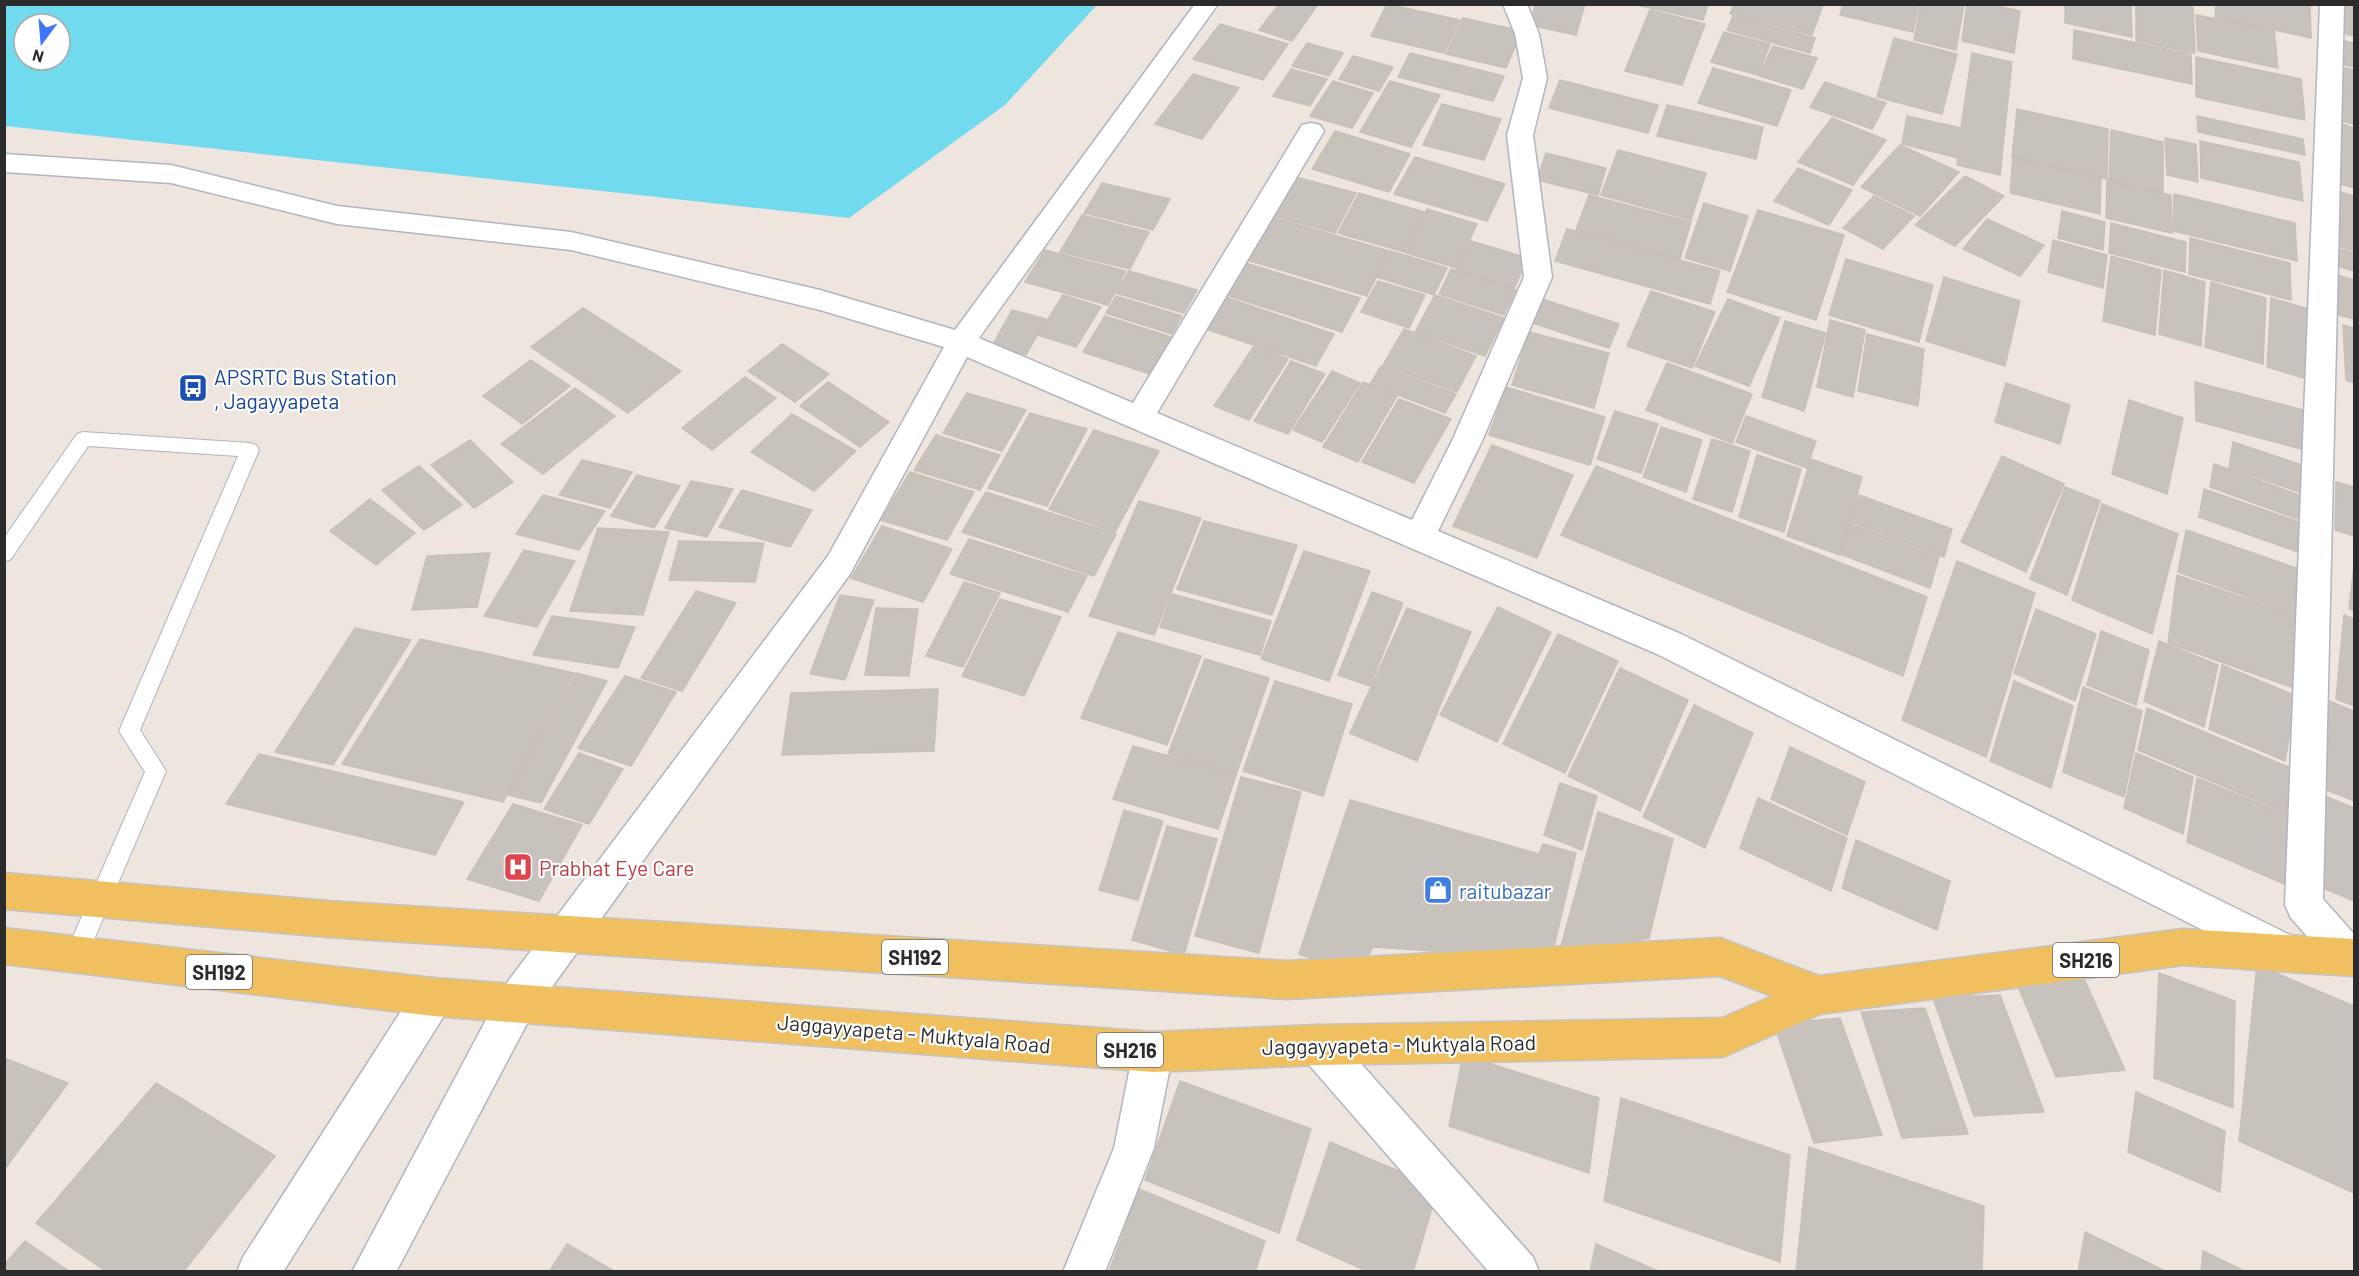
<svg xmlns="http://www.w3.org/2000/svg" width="2359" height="1276" viewBox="0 0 2359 1276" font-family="Barlow,sans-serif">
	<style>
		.water { fill: #72daee; fill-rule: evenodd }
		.building { fill: #c8c2bd; stroke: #c8c0b7; stroke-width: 1.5 }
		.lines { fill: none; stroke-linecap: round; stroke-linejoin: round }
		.service-casing { stroke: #b1b5bf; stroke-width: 2 }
		.minor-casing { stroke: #b1b5bf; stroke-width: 3 }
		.secondary-casing { stroke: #b1b5bf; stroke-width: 3 }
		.primary-casing { stroke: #c4c4c4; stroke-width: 3 }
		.service { fill: #fff; fill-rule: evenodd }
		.minor { fill: #fff; fill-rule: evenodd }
		.secondary { fill: #fff; fill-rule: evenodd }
		.primary { fill: #f0bf60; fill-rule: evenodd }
		.labels { text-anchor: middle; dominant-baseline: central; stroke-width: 4.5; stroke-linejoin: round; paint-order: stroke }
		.shield { fill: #fff; stroke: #6b6b6b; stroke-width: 1.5 }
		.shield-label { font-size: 20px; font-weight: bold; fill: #2b2b2b }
		.transit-label { font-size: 21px; fill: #164399; stroke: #fff; text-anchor: start }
		.health-label { font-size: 21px; fill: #be3a42; stroke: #fff; text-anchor: start }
		.shop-label { font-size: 21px; fill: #366cbe; stroke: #fff; text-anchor: start }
		.street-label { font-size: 21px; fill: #2b2b2b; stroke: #fff }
	</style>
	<rect width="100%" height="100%" fill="#ede5de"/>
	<path class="water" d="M5,4h1092v1l-92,100 -156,113 -844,-92zM24,24h36v36h-36z"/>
	<g class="building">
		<path d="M1279,4h39l-26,37 -33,-11z"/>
		<path d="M1387,4l73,16 -16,33 -73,-17z"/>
		<path d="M1536,4h49l-9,31 -47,-10z"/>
		<path d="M1642,4h66l-5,16 -62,-14z"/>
		<path d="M1734,4h88l1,1 -11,30 -82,-21z"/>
		<path d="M1843,4h76l-6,28 -73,-17z"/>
		<path d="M1921,4h43l-8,46 -42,-10z"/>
		<path d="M1967,4h22l31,7 -6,42 -52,-12z"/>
		<path d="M2065,4h66l1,33 -67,-14z"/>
		<path d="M2136,4h42l15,3 2,46 -59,-12z"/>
		<path d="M2216,4h94l1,34 -96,-21z"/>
		<path d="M2338,4h16v32l-13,-3z"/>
		<path d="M1650,10l55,14 -23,61 -57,-14z"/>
		<path d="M2196,15l78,15 4,38 -80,-17z"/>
		<path d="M1733,16l82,22 -5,15 -83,-23z"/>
		<path d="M1463,18l59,13 -16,37 -60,-14z"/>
		<path d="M1220,24l68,20 -25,36 -70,-21z"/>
		<path d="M2074,30l117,24 1,30 -119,-25z"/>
		<path d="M1724,32l46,12 -12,31 -47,-13z"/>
		<path d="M1894,38l63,16 -15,60 -65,-17z"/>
		<path d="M2335,39l19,4v24l-17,-4z"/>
		<path d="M1307,43l36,10 -14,23 -37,-10z"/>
		<path d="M1773,46l44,12 -14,31 -44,-13z"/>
		<path d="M1410,53l94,23 -11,25 -95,-24z"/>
		<path d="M1972,53l40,9 -12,113 -43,-10 1,-7 -56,-14 5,-28 54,12z"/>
		<path d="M1353,56l40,11 -14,24 -40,-12z"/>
		<path d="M2196,57l105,22 4,41 -109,-23z"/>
		<path d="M2332,65l22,5v27l-21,-4z"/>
		<path d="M1713,68l78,22 -14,36 -79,-23z"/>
		<path d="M1291,69l36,10 -17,27 -37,-10z"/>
		<path d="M1193,74l46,14 -37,51 -47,-15z"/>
		<path d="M1560,80l98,25 -10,28 -99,-25z"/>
		<path d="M1333,81l40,12 -21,35 -42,-12z"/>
		<path d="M1390,81l50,14 -29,52 -51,-15z"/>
		<path d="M1825,82l61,21 -14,26 -62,-22z"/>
		<path d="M2333,94l21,5v25l-21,-5z"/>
		<path d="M1442,104l59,15 -17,41 -61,-15z"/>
		<path d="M1667,105l96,22 -7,32 -99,-23z"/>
		<path d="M2017,109l91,20 -1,50 -95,-22z"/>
		<path d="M2197,116l106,23 2,16 -107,-23z"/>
		<path d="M1832,118l54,22 -33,45 -55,-23z"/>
		<path d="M2342,124l12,4v60l-14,-4z"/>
		<path d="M2111,130l52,12v51l-54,-12z"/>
		<path d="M1335,131l75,23 -21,38 -77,-23z"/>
		<path d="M2165,138l31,6 2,38 -31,-7z"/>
		<path d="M2200,141l99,21 4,39 -102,-23z"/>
		<path d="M1900,145l59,27 -39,44 -59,-29z"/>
		<path d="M1618,150l88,23 -15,47 -90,-25z"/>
		<path d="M1546,153l60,15 -8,27 -61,-15z"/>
		<path d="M1415,157l90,27 -18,37 -93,-27z"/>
		<path d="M2013,158l88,21 -1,35 -90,-21z"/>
		<path d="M1798,168l54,22 -23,35 -55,-24z"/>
		<path d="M1292,176l64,17 -21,40 -64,-18z"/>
		<path d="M1965,176l39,20 -49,50 -40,-21z"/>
		<path d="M2107,181l64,14 1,38 -66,-15z"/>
		<path d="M1102,183l68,16 -17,31 -69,-17z"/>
		<path d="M2334,190l20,6v55l-23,-7z"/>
		<path d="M1359,193l65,19 -19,40 -67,-19z"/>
		<path d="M2174,194l121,29 2,38 -124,-30z"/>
		<path d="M1589,195l102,27 -11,37 -104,-29z"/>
		<path d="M1874,196l40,20 -31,33 -40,-21z"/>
		<path d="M1704,203l44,13 -18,55 -45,-13z"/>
		<path d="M1427,209l50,15 -20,44 -51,-15z"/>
		<path d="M1758,210l86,25 -28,85 -89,-28z"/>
		<path d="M2062,211l43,11 -2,28 -45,-12z"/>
		<path d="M1082,215l67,17 -19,37 -70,-17z"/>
		<path d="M1268,216l121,35 -22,45 -123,-37z"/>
		<path d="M1987,219l57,26 -24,31 -57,-27z"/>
		<path d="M2111,223l75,19 -1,30 -76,-19z"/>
		<path d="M1567,229l153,42 -10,33 -155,-43z"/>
		<path d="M2190,238l100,25 1,37 -102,-26z"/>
		<path d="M2053,240l54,15 -4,33 -55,-16z"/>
		<path d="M1471,241l57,17 -14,30 -57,-18z"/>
		<path d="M2330,246l24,7v18l-24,-7z"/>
		<path d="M1045,250l81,21 -18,34 -83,-23z"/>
		<path d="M1391,251l56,17 -13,27 -57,-18z"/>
		<path d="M2111,256l50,14 -6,65 -52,-14z"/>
		<path d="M1846,259l87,26 -14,57 -90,-27z"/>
		<path d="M1242,262l118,36 -18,34 -119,-38z"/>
		<path d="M1451,269l65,21 -12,25 -65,-21z"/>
		<path d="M2164,270l41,12 -4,64 -42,-12z"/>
		<path d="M1129,271l68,19 -13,23 -68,-20z"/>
		<path d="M2337,275l17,5v39l-16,-4z"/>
		<path d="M1944,277l76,24 -15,65 -79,-25z"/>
		<path d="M1378,281l47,14 -16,33 -48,-16z"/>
		<path d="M2211,282l55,16 -3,66 -58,-17z"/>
		<path d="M1651,291l64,21 -23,56 -65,-22z"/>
		<path d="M1063,295l38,12 -25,40 -38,-12z"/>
		<path d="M1435,295l69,23 -19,38 -70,-24z"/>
		<path d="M1116,296l66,20 -10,18 -66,-21z"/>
		<path d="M1222,296l112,38 -18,32 -113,-38z"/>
		<path d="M1539,298l80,26 -10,24 -80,-26z"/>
		<path d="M2271,298l38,11 -2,70 -40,-12z"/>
		<path d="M1728,299l52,19 -31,68 -54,-20z"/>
		<path d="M583,308l98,63 -53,42 -97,-66z"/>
		<path d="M1012,310l34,9 -20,36 -34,-9z"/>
		<path d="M1105,316l66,21 -21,37 -67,-22z"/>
		<path d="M1830,320l35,10 -12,67 -36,-10z"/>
		<path d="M1785,321l41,12 -22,78 -42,-14z"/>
		<path d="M2343,325l11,3v55l-8,-3z"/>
		<path d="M1404,329l72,27 -19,36 -74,-27z"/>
		<path d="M1529,332l80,21 -15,55 -82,-23z"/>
		<path d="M1867,334l57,15 -6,57 -60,-15z"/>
		<path d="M782,344l47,30 -34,28 -47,-31z"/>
		<path d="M1254,346l34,13 -39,61 -35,-14z"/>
		<path d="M531,360l39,26 -48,38 -39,-28z"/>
		<path d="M1291,361l34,13 -37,60 -34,-13z"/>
		<path d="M1667,363l85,31 -20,49 -86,-33z"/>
		<path d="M1381,366l75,28 -11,19 -75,-29z"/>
		<path d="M1332,371l28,12 -38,59 -29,-12z"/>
		<path d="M745,377l31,21 -64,52 -30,-22z"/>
		<path d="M828,382l61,40 -29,25 -60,-41z"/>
		<path d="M1363,382l34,14 -39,66 -35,-15z"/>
		<path d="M2195,382l108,28 2,40 -109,-29z"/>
		<path d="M2006,383l64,22 -10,39 -65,-22z"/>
		<path d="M1506,387l99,30 -15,48 -101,-30z"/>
		<path d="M575,388l40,28 -72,58 -42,-30z"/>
		<path d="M967,393l59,17 -24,41 -59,-18z"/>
		<path d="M1399,399l52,20 -37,64 -52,-21z"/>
		<path d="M2129,400l54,18 -16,76 -55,-20z"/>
		<path d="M1615,411l43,13 -17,49 -44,-14z"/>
		<path d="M1030,413l57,16 -40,77 -59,-18z"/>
		<path d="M792,414l64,37 -42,40 -63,-39z"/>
		<path d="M1746,416l70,25 -9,27 -71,-26z"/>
		<path d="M1661,427l41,13 -16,52 -43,-15z"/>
		<path d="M1094,430l65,21 -44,81 -66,-23z"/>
		<path d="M936,435l64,20 -20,35 -66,-20z"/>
		<path d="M1712,439l38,12 -18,61 -39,-13z"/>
		<path d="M470,440l43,42 -39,26 -43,-43z"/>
		<path d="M2233,442l75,25 -3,27 -76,-26z"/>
		<path d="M1492,445l81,30 -36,83 -84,-32z"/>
		<path d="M1757,455l44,14 -17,63 -45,-15z"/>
		<path d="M2002,456l62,28 -38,88 -65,-30z"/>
		<path d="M1811,459l51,18 -22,78 -53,-19z"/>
		<path d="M582,460l50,12 -22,36 -51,-13z"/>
		<path d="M2214,464l96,35 -4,23 -96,-35z"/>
		<path d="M419,466l43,39 -38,25 -42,-40z"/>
		<path d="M1596,466l331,131 -24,79 -342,-141z"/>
		<path d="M910,472l64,20 -27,48 -66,-20z"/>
		<path d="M637,475l43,11 -26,42 -43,-12z"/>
		<path d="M691,481l42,8 -26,48 -42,-9z"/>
		<path d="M2336,482l18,5v49l-19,-6z"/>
		<path d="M2065,487l35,14 -33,94 -37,-16z"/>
		<path d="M2204,489l101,35 -4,29 -102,-36z"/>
		<path d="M742,490l70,20 -22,37 -71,-20z"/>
		<path d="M986,492l130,42 -22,42 -132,-44z"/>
		<path d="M543,495l62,16 -26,39 -63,-16z"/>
		<path d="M1859,495l93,34 -8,28 -94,-35z"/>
		<path d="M370,499l45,34 -39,32 -46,-34z"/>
		<path d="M1139,501l62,17 -47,117 -65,-19z"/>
		<path d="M2102,504l76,30 -26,100 -80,-34z"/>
		<path d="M1204,521l93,24 -25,70 -95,-26z"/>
		<path d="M1850,524l89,33 -9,31 -90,-34z"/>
		<path d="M882,526l70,23 -29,53 -72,-24z"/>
		<path d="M598,528l71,4 -26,83 -73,-4z"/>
		<path d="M2186,530l119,41 -4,45 -123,-44z"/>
		<path d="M969,539l118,37 -19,36 -118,-38z"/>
		<path d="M679,541l85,2 -9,39 -86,-2z"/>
		<path d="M524,550l51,11 -38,66 -53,-11z"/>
		<path d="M1304,551l66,20 -41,110 -68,-22z"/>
		<path d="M490,553l-13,54 -65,3 15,-54z"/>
		<path d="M1957,561l78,32 -49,164 -84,-37z"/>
		<path d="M2354,566v45l-5,-2z"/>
		<path d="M2177,575l123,42 -6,71 -126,-45z"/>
		<path d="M964,582l36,11 -37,74 -37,-11z"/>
		<path d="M696,591l40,12 -54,88 -41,-13z"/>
		<path d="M1372,592l31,11 -33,83 -32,-11z"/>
		<path d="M1172,594l99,27 -11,34 -100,-28z"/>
		<path d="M840,595l34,5 -29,80 -35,-6z"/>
		<path d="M1000,599l61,18 -37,79 -62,-20z"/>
		<path d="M1498,607l53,25 -54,110 -57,-27z"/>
		<path d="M876,608l42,1 -9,67 -44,-1z"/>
		<path d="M1407,608l64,24 -54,129 -67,-28z"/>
		<path d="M2036,609l60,25 -21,67 -61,-28z"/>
		<path d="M2344,615l10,4v87l-18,-7z"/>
		<path d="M552,616l83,11 -17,41 -85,-13z"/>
		<path d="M355,628l56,12 -78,125 -58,-13z"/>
		<path d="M2101,631l48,19 -13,55 -49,-20z"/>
		<path d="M1118,632l83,24 -34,89 -86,-27z"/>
		<path d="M1558,634l60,27 -53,112 -62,-29z"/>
		<path d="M420,639l154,34 -71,129 -161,-38z"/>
		<path d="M2159,641l59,24 -14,62 -60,-26z"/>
		<path d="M1205,659l64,19 -33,97 -68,-21z"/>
		<path d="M2222,665l74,31 -11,65 -76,-32z"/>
		<path d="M1620,668l68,32 -48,111 -72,-35z"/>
		<path d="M576,673l31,8 -66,122 -33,-8z"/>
		<path d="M625,676l51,16 -45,74 -53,-18z"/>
		<path d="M1275,681l77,23 -29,92 -80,-25z"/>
		<path d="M2014,681l59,25 -22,82 -61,-27z"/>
		<path d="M2083,687l59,24 -18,86 -61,-25z"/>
		<path d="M938,689l-4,62 -152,4 9,-62z"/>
		<path d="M2329,701l25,10v90l-35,-14z"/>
		<path d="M1694,705l59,28 -48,115 -62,-31z"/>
		<path d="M2147,708l146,61 -7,44 -148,-63z"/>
		<path d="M1133,746l103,29 -18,54 -105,-30z"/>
		<path d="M1790,747l75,35 -18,53 -76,-36z"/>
		<path d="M579,753l44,16 -34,55 -45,-15z"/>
		<path d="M2136,753l57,24 -10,57 -59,-26z"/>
		<path d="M259,754l205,48 -29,53 -209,-51z"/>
		<path d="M1241,777l60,15 -42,161 -64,-17z"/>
		<path d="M2197,778l95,39 -8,67 -97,-42z"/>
		<path d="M1560,783l37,13 -15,54 -38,-15z"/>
		<path d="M2317,793l37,15v93l-46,-19z"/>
		<path d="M1758,798l89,40 -16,53 -91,-43z"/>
		<path d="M1350,800l189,54 4,-10 33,9 -25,106 -178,-12 -15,28 -59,-21z"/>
		<path d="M513,804l69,21 -43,76 -72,-22z"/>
		<path d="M1124,810l39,11 -25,79 -39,-10z"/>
		<path d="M1598,812l75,27 -24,99 -91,19z"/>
		<path d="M1167,826l50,13 -33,116 -52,-15z"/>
		<path d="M1856,840l94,41 -13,49 -95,-42z"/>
		<path d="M2257,965l97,41v187l-115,-52z"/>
		<path d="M2081,972l44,98 -69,7 -42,-100z"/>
		<path d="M2159,973l76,28 -2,107 -79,-30z"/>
		<path d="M2000,995l44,117 -70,4 -41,-118z"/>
		<path d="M1925,1008l43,126 -66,4 -41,-126z"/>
		<path d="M1840,1018l42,117 -68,8 -40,-119z"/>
		<path d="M1463,1055l136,43 -10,75 -140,-47z"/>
		<path d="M4,1058l64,25 -64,87z"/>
		<path d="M1180,1081l131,48 -32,104 -134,-53z"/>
		<path d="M156,1083l119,73 -92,116h-76l-71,-49z"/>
		<path d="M2136,1092l89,39 -5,61 -92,-40z"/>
		<path d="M1621,1098l169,57 -10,107 -176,-61z"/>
		<path d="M1330,1142l108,46 -25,84h-44l-72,-32z"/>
		<path d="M1809,1147l175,59 -2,66h-186z"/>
		<path d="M1139,1189l126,52 -10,31h-146z"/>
		<path d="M2085,1232l82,40h-89z"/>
		<path d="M25,1241l45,31h-66v-7z"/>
		<path d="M567,1244l49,28h-67z"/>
		<path d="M1596,1244l64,28h-70z"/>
		<path d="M2203,1251l43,21h-45z"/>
	</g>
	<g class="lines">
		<g class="service-casing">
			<path id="service" d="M83,432l167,11 6,2 3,5 -119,280 26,41 -82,192 -8,3 -8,-3 -3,-8 80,-183 -26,-41 119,-275 -150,-10 -77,113 -7,3v-24l73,-104z"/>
		</g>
		<g class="minor-casing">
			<g id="minor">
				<path d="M1195,4h23l-239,334 154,65 169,-278 9,-2 9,2 4,6 -167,282 255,107 40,-79 72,-164 -17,-142 16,-57 -8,-44 -12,-30h24l12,30 8,44 -14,57 19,142 -70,164 -44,90 243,103 619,306 6,13 -6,13 -13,5 -13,-5 -617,-312 -690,-297 -117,217 -319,442 -14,5 -14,-5 -5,-14 5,-14 325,-432 116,-209 -124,-37 -249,-60 -234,-26 -166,-41 -167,-11v-18l167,11 166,41 234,26 249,58 135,40z"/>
				<path d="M2320,4h24l-21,895 31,35v38l-5,3 -13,-6 -45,-51 -6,-13z"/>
				<path d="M1318,1025l14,6 201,226 6,15h-50l-185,-213 -6,-14 6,-14z"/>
				<path d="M1153,1032l14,6 6,14 -19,96 -49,124h-42l51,-124 19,-96 6,-14z"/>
			</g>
		</g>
		<g class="secondary-casing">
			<g id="secondary">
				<path d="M433,978l14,5 5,14 -5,14 -164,261h-46l6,-15 176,-274z"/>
				<path d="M517,983l14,5 5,14 -5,14 -135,256h-44l151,-284z"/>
			</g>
		</g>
		<g class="primary-casing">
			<path id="primary" d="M4,873l324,28 959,60 433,-23 99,38 364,-47 171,10v37l-171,-11 -363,49 -97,43 -405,8 -165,7 -720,-56 -429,-52v-36l429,50 720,54 165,-7 404,-7 50,-22 -52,-20 -433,23 -959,-62 -324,-28z"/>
		</g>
		<use href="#service" class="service"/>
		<use href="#minor" class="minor"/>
		<use href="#secondary" class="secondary"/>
		<use href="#primary" class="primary"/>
	</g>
	<defs>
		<g id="bus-square" transform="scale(1.5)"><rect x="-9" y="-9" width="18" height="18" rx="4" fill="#1a4fb4" stroke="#fff"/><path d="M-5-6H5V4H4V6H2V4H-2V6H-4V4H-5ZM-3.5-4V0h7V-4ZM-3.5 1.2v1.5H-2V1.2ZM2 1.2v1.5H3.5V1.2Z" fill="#fff"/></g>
		<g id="hospital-square" transform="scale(1.5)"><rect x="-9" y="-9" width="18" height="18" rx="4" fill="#e0444e" stroke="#fff"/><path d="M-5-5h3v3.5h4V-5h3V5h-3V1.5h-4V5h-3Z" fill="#fff"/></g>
		<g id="shop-square" transform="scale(1.5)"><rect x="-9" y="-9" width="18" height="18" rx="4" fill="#3f7fe0" stroke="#fff"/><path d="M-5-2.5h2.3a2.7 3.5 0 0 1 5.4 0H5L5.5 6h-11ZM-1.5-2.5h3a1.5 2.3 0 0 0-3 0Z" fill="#fff"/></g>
	</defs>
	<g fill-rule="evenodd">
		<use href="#bus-square" x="193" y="388"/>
		<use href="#hospital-square" x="518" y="867"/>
		<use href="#shop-square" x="1438" y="890"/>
	</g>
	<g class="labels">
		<g class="shield">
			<rect x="882" y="940" width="66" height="34" rx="4.5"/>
			<rect x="2053" y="943" width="66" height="34" rx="4.5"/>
			<rect x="186" y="955" width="66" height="34" rx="4.5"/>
			<rect x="1097" y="1033" width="66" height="34" rx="4.5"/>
		</g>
		<g class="shield-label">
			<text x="915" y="957">SH192</text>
			<text x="2086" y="960">SH216</text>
			<text x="219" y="972">SH192</text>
			<text x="1130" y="1050">SH216</text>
		</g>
		<g class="transit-label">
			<text x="214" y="376">APSRTC Bus Station<tspan x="214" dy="24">, Jagayyapeta</tspan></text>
		</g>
		<g class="health-label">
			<text x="539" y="867">Prabhat Eye Care</text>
		</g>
		<g class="shop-label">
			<text x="1459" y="890">raitubazar</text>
		</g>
		<g class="street-label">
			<text transform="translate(914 1033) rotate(5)">Jaggayyapeta - Muktyala Road</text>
			<text transform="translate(1399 1044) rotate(-1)">Jaggayyapeta - Muktyala Road</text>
		</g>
	</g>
	<rect width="2359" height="1276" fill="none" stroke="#2b2b2b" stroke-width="12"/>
	<g transform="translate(42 42) rotate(196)"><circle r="28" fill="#ffffff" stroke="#aaaaaa" stroke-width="1.5"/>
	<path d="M0-4.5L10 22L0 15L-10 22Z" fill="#3f75f8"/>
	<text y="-9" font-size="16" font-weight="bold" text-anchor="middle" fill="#2b2b2b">N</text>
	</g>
</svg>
